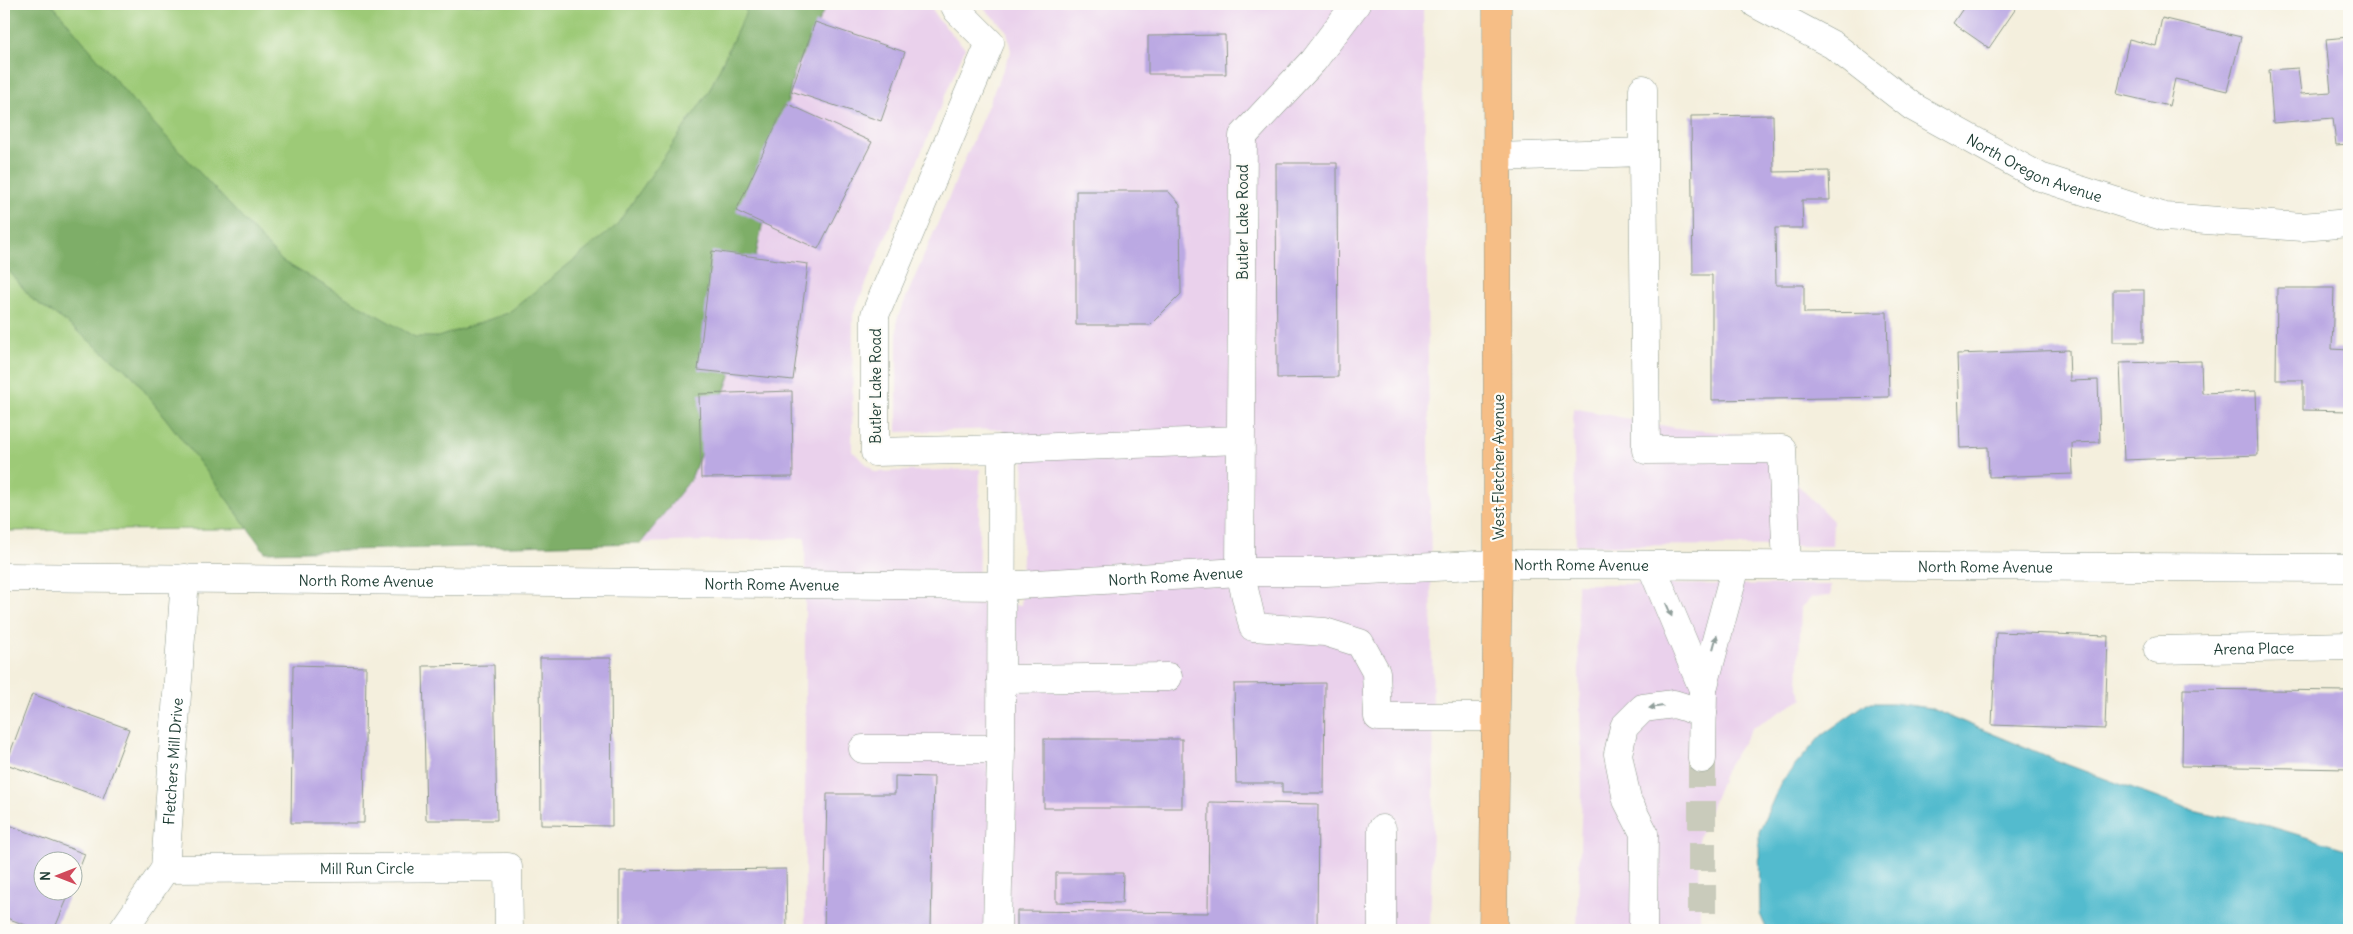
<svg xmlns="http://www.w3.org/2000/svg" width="2353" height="934" viewBox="0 0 2353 934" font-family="Delius,sans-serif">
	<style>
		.built { fill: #ead1ec }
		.green { fill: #9dca77; stroke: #5e8456 }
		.forest { fill: #7eae68; stroke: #4e764e }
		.water { fill: #52bbce; stroke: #387c81 }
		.building { fill: #bba9e3 }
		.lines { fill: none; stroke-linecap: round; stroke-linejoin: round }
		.minor-tunnel { stroke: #c9cbbb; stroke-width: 28; stroke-dasharray: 28 14; stroke-linecap: butt }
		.minor-casing { stroke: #8a9688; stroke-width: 29 }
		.major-casing { stroke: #8a9688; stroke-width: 29 }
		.minor { stroke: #fff; stroke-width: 28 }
		.major { stroke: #f6be86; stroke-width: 28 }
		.oneway { fill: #8f9e9a }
		.labels { text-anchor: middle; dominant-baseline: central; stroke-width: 4.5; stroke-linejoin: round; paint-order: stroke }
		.street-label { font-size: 15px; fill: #1f3d34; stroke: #fdfcf7 }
	</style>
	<rect width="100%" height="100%" fill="#fdfcf7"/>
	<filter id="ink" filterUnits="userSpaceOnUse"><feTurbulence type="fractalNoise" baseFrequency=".02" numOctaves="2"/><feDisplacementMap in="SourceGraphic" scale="10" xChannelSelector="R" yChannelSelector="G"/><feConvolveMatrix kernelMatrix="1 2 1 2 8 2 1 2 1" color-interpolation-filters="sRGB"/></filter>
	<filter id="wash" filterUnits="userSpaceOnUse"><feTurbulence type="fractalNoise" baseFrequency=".0096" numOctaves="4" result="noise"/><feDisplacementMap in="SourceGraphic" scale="20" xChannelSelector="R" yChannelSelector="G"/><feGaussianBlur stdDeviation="1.12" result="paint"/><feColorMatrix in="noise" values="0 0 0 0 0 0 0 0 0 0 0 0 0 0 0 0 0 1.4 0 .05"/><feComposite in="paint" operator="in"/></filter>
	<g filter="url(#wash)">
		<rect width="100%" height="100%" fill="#f4efdd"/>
		<g class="built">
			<path d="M827,4h102l8,14 28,30 -112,267 -1,136 23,21 105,-3 -2,135 43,1 3,-156 -23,-20 -104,3v-113l114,-268 -4,-20 -27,-27h443l11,782 -4,144h-625v-392l-164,5 50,-64 83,-319 20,-88z"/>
			<path d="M1573,408l103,20 73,7 84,86 -1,25 -256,-1z"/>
			<path d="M1577,584l254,1v11l-19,1 -11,10 -3,81 5,11 -50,28 -27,42 -27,68 1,93h-123l5,-138z"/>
		</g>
		<path class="green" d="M4,4h780l-135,521 -645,6z"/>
		<path class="forest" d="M4,4h48l80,96 150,161 133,76h23l70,-24 108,-87 92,-133 37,-79 3,-10h79l-33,68 -62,299 -41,108 -50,64 -376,9 -55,-76 -78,-101 -70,-56 -29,-19 -29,-35z"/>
		<path class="water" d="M1867,703h27l36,5 138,57 119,44 82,17 80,24v80h-582l-7,-16 -1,-82 22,-50 40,-46z"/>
		<g id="blocks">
			<g class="building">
				<path d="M1966,4h53l-30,44 -36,-25z"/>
				<path d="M2162,18l79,19 -14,54 -52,-12 -6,27 -52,-12 12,-55 27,7z"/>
				<path d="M815,22l90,30 -24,69 -90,-30z"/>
				<path d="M1225,35l1,39h-78v-38z"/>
				<path d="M2349,37v107l-13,1 -3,-27 -60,5 -4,-53 29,-2 3,26 30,-2 -5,-53z"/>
				<path d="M786,103l86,39 -54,107 -82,-38z"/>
				<path d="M1773,115l1,57 55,-1 1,29h-28l1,28h-28l1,57h28v28l83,-1 2,85 -177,3v-125h-19l-2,-159z"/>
				<path d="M1276,163h61l1,214 -61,1z"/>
				<path d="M1076,191h92l12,13 1,90 -31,31h-74z"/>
				<path d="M712,251l96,13 -15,116 -95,-10z"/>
				<path d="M2277,288h57l-2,61 17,1v61l-46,-1v-30h-27z"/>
				<rect x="2113" y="290" width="31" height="52"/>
				<path d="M2069,350l1,31 28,-1 2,62 -28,1 1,31 -84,3 -1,-30 -28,1 -3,-94z"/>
				<path d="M2201,361l1,32 54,-2 2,64 -134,5 -4,-97z"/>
				<path d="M792,391l1,86 -92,1 -2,-84z"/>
				<path d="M1996,632l112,4 -3,93 -113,-4z"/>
				<path d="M540,658h71l1,168 -71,-1z"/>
				<path d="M293,665l73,2 -2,156h-73z"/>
				<path d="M494,665l3,155h-71l-3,-154z"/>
				<path d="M1325,683l-1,110h-42v-10h-46l-2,-99z"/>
				<path d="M2183,689l166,2v78l-167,-3z"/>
				<path d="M32,694l97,35 -26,69 -97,-34z"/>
				<rect x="1044" y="739" width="138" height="69"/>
				<path d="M895,776l39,1 -3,153h-107l3,-136h68z"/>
				<path d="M1209,802l109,2 -1,126h-300v-19l191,2z"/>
				<path d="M4,823l81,31 -12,31 -1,-23h-30v30h28l-16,38h-15l-35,-13z"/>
				<path d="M786,869l1,61h-167v-59z"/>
				<path d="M1056,873h67l-1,30 -66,-1z"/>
			</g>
		</g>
	</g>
	<g filter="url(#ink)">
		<use href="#blocks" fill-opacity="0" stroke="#8a9688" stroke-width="1"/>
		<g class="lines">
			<path class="minor-tunnel" d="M1702,759v171"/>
			<g class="minor-casing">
				<g id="minor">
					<path d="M1356,4l-43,57 -70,75 -3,436 13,55 72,5 35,11 16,29 2,45h118"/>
					<path id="s1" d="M1756,4l77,41 80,62 127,70 125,40 137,10 47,-4"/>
					<path d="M1643,89v63"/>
					<path d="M1498,157l145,-5 3,298 136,-1 5,117"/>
					<path d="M1002,449l238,-9"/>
					<path d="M1651,565l52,124"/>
					<path id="s2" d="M4,577l996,9 240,-14h86l172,-8 851,4"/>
					<path id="s3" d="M2158,650l191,-4"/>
					<path d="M1001,679l167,-2"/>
					<path d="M863,749h138l1,-300 -127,3v-137l115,-272 -33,-33 -3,-6"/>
					<path d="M1702,759l1,-70 33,-123"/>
					<path d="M1382,829v101"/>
					<path id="s4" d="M165,869l343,-2 1,63"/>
					<path id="s5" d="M123,930l42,-61 20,-291"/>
					<path d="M997,930l4,-181"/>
					<path d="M1643,930l1,-97 -17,-33 -9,-46 6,-27 19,-19 31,-4 29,9"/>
				</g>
			</g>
			<g class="major-casing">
				<path id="major" d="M1493,930l5,-366 -1,-560"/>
			</g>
			<use href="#minor" class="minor"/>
			<use href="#major" class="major"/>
		</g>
		<defs><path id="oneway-solid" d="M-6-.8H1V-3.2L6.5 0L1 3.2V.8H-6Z" transform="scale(1.25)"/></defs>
		<g class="oneway">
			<use href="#oneway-solid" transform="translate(1669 610) rotate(67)"/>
			<use href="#oneway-solid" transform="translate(1715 642) rotate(-75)"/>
			<use href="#oneway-solid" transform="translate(1656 707) rotate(172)"/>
		</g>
	</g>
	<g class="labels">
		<g class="street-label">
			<text stroke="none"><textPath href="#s1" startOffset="325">North Oregon Avenue</textPath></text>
			<text transform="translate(1242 222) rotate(-90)">Butler Lake Road</text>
			<text transform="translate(875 386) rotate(-90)">Butler Lake Road</text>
			<text transform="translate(1498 467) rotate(-90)">West Fletcher Avenue</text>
			<text stroke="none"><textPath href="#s2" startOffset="1578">North Rome Avenue</textPath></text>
			<text stroke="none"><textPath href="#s2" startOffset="1982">North Rome Avenue</textPath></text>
			<text stroke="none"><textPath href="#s2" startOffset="1172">North Rome Avenue</textPath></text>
			<text stroke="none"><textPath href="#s2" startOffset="362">North Rome Avenue</textPath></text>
			<text stroke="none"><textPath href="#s2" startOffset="768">North Rome Avenue</textPath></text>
			<text stroke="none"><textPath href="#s3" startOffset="96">Arena Place</textPath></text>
			<text stroke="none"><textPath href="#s5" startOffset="182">Fletchers Mill Drive</textPath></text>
			<text stroke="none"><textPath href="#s4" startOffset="202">Mill Run Circle</textPath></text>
		</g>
	</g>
	<rect width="2353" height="934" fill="none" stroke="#fdfcf7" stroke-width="20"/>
	<g transform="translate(58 876) rotate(270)"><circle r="24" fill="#fdfcf7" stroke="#a4b0a9"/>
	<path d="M0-4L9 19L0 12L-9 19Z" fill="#d1495b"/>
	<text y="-8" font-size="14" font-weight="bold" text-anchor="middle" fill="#1f3d34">N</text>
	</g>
</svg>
